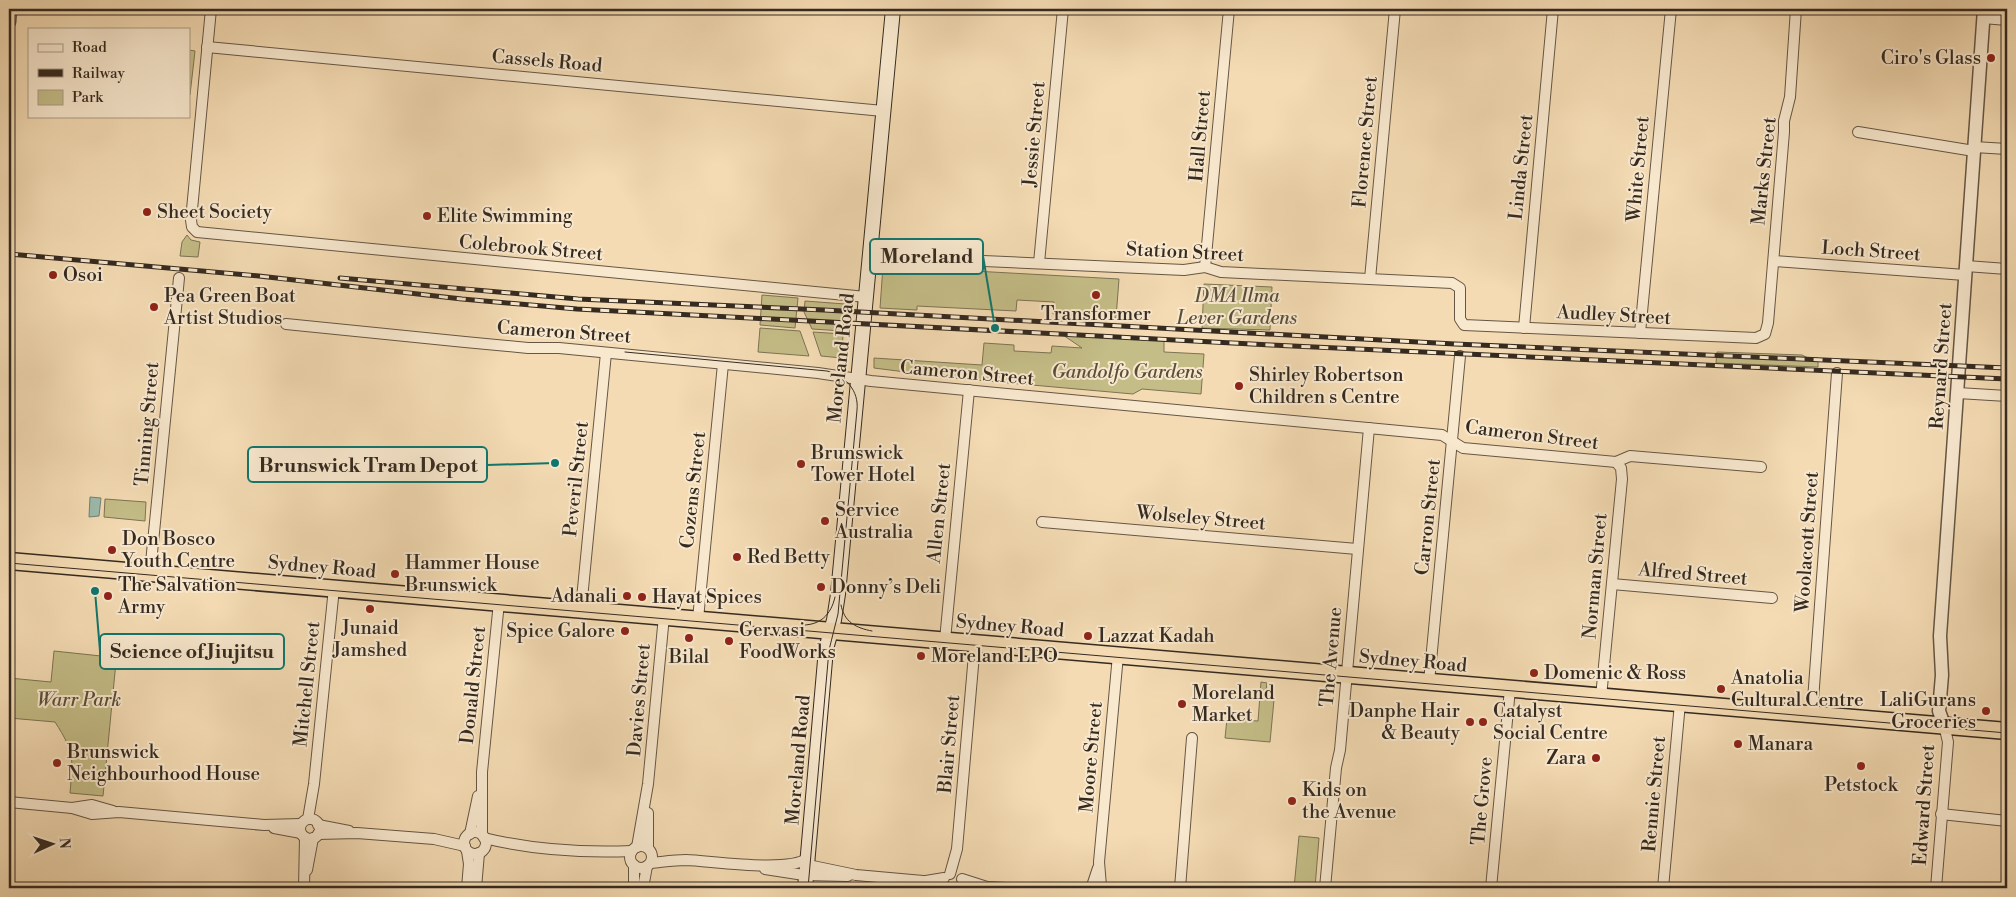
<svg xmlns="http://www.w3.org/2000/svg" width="2016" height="897" viewBox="0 0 2016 897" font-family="'Libre Bodoni',serif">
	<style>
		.green { fill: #c4bd87; stroke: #7c7454 }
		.water { fill: #9cbbae; stroke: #738175 }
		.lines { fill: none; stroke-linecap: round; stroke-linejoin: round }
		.minor-casing { stroke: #655645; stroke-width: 12 }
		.tertiary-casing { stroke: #655645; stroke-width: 15 }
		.secondary-casing { stroke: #352a20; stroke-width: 16 }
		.trunk-casing { stroke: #352a20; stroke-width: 19 }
		.minor { stroke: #f8e8ce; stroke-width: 10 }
		.tertiary { stroke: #f8e8ce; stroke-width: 12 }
		.secondary { stroke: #f8e8ce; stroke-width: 14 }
		.trunk { stroke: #f4dbb3; stroke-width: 16 }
		.tram { stroke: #352a20; stroke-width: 1 }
		.rail-casing { stroke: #352a20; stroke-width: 5 }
		.rail { stroke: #f8e8ce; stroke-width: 3; stroke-dasharray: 9; stroke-linecap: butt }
		.poi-dot { fill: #8f2418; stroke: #f8e8ce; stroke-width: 2 }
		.labels { text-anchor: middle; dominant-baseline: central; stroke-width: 4; stroke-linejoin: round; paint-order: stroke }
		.poi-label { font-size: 19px; fill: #352a20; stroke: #f8e8ce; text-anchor: start }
		.street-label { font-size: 19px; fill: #352a20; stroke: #f8e8ce }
		.park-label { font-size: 19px; font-style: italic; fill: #594f3a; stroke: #f8e8ce }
		.leader { fill: none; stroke: #0f766e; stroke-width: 2 }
		.callout-dot { fill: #0f766e; stroke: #f8e8ce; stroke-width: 2 }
		.callout { fill: #f8e8ce; stroke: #0f766e; stroke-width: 2 }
		.callout-label { font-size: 20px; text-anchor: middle; font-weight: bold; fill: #352a20 }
	</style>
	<rect width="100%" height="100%" fill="#f4dbb3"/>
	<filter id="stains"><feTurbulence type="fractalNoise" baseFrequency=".004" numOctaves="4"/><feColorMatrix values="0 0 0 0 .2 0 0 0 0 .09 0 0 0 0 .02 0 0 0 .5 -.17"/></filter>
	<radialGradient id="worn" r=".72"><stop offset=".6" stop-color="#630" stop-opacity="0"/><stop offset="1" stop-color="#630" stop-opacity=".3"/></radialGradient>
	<g class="green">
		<path d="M189,50l6,1 -5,44h-1z"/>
		<path d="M187,235l4,5 9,2 -2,15 -18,-1 2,-14z"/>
		<path d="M883,266l236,13 -3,39 -63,-4 1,-12 -37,-2 -1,11 -99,-5v4l-37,-2z"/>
		<path d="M1204,284l68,3 -2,43 -68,-2z"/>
		<path d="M762,295l36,3 -3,30 -35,-3z"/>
		<path d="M805,301l40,3 -2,27 -31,-2 -8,-17z"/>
		<path d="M760,328l40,3 9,25 -51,-4z"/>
		<path d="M813,332l30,2 -1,24 -21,-2z"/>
		<path d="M1060,333l104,5v14l40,2 -3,40 -59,-5 -9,5 -180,-16 -79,-10v-10l108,7 2,-22 30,2v6l37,2 1,-7 30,2z"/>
		<path d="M1717,352l85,3 6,3h10v9l-102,-4z"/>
		<path d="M105,499l41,3 -1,19 -41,-4z"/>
		<path d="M54,651l47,5 15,6 -13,134 -33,-3c3,-35 5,-40 -15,-71l-46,-4v-40l42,4z"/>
		<path d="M1261,682l6,1 -2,15 9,2 -4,42 -45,-4 2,-19 31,2z"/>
		<path d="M1299,836l20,2 -4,50h-21z"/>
	</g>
	<path class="water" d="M90,497l11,1 -2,18 -10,1z"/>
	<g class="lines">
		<g class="minor-casing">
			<g id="minor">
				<path d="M211,9l-20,211 1,7 5,5 669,65"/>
				<path d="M1983,18l24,2"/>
				<path d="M207,47l676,64"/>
				<path d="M1858,132l116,19"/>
				<path d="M1974,147l33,2"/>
				<path d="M870,256l314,14 21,-3 16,5 231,11 8,5v31l4,6 292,13 9,-4 3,-11 16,-191v-11l6,-24 6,-88"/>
				<path d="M1774,261l191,14"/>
				<path d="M1039,263l24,-254"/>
				<path d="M1966,266l41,3"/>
				<path d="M1205,267l24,-258"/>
				<path d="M1370,279l25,-270"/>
				<path d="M286,324l179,18 63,6h31l259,25 53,8 571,54 21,13 153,14 14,-6 131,11"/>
				<path d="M1524,328l29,-319"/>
				<path d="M1640,333l31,-324"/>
				<path d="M1958,393l49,3"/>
				<path d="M1042,522l315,27"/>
				<path d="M150,573l29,-295"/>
				<path d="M1612,584l160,14"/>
				<path d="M581,609l25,-256"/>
				<path d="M698,619l25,-255"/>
				<path d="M945,640l24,-250"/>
				<path d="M9,660v8"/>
				<path d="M1429,682l31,-326"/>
				<path d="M1601,697l21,-218 -1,-11 -5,-6"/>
				<path d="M1812,714l25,-341"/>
				<path d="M9,802l63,6 20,6 27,-2 145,13 37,-1"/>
				<path d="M72,808l20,-3 21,6"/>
				<path d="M1941,814l66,7"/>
				<path d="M308,819l6,-35 20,-196"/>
				<circle cx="310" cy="829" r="10"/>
				<path d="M318,825l31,6"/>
				<path d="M274,828l27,5"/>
				<circle cx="475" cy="843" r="11"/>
				<path d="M318,834l39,-1 77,6 31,7"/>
				<path d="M470,834l8,-38"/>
				<path d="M482,835v-63l17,-170"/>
				<path d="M484,838c49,12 98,15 148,13"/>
				<circle cx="641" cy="857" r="11"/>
				<path d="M637,847l11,-63 16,-168"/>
				<path d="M648,847v-34"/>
				<path d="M651,863c11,-1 23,-3 35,-3 27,1 103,13 122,-2"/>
				<path d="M808,865l48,10 67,6 21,6"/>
				<path d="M765,869l39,6 44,1"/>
				<path d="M307,870l6,-32"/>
				<path d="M950,874l7,-25 18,-206"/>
				<path d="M962,879l25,8 19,1"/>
				<path d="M926,881l18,-3"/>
				<path d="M1092,886l6,-18"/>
				<path d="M1101,886l-2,-24 19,-207"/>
				<path d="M304,888l1,-51"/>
				<path d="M467,888l2,-24 -2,-13"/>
				<path d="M476,888l3,-35"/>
				<path d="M634,888v-23"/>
				<path d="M643,888l4,-22"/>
				<path d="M1180,888l12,-150"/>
				<path d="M1325,888l11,-120 4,-18 29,-322"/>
				<path d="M1491,888l19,-199"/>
				<path d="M1663,888l17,-185"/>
				<path d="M1936,888l12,-146 -4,-17"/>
			</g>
		</g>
		<g class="tertiary-casing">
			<g id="tertiary">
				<path d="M9,22l1,-13"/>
				<path d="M1944,725l-5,-14 3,-36 -2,-39 44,-627"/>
			</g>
		</g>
		<g class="secondary-casing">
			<path id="secondary" d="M805,888l21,-239 8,-29 4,-26 55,-585"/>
		</g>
		<g class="trunk-casing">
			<path id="trunk" d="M9,561l1998,170"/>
		</g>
		<use href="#minor" class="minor"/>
		<use href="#tertiary" class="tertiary"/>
		<use href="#secondary" class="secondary"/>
		<use href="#trunk" class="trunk"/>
		<g class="tram">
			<path d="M625,352l202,19c19,5 32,20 30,39l-19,204 -9,36 -21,238"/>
			<path d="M9,563l1998,170"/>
			<path d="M841,605c3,17 15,23 31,26"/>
			<path d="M800,625c20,1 31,-10 35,-28"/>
		</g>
		<g class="rail-casing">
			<g id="rail">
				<path d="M9,254l250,22 203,23 115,10 694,36 736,34"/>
				<path d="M340,278l238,21 246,11 631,34 552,24"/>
			</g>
		</g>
		<use href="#rail" class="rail"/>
	</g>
	<g class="poi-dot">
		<circle cx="1991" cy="58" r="5"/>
		<circle cx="147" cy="212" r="5"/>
		<circle cx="427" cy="216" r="5"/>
		<circle cx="53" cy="275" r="5"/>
		<circle cx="1096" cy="295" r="5"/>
		<circle cx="154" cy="307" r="5"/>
		<circle cx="1239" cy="386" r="5"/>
		<circle cx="801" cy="464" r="5"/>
		<circle cx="825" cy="521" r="5"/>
		<circle cx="112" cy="550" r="5"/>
		<circle cx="737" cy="557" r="5"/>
		<circle cx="395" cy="574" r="5"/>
		<circle cx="821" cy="587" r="5"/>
		<circle cx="108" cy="596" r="5"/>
		<circle cx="627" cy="596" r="5"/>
		<circle cx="642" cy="597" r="5"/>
		<circle cx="370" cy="609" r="5"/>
		<circle cx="625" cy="631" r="5"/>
		<circle cx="1088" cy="636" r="5"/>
		<circle cx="689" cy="638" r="5"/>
		<circle cx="729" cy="641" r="5"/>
		<circle cx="921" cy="656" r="5"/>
		<circle cx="1534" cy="673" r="5"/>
		<circle cx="1721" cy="689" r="5"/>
		<circle cx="1182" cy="704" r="5"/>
		<circle cx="1986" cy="711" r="5"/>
		<circle cx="1470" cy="722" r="5"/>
		<circle cx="1483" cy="722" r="5"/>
		<circle cx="1738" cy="744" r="5"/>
		<circle cx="1596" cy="758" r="5"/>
		<circle cx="57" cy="763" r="5"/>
		<circle cx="1861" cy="766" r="5"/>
		<circle cx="1292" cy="801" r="5"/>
	</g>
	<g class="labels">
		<g class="poi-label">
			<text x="1981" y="58" text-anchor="end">Ciro's Glass</text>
			<text x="157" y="212">Sheet Society</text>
			<text x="437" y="216">Elite Swimming</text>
			<text x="63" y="275">Osoi</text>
			<text x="164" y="296">Pea Green Boat<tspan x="164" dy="22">Artist Studios</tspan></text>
			<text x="1096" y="314" text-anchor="middle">Transformer</text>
			<text x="1249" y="375">Shirley Robertson<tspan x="1249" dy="22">Children s Centre</tspan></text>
			<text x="811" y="453">Brunswick<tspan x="811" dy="22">Tower Hotel</tspan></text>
			<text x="835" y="510">Service<tspan x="835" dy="22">Australia</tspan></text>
			<text x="122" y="539">Don Bosco<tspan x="122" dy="22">Youth Centre</tspan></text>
			<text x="747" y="557">Red Betty</text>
			<text x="405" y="563">Hammer House<tspan x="405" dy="22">Brunswick</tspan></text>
			<text x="118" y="585">The Salvation<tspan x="118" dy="22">Army</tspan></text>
			<text x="831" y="587">Donny’s Deli</text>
			<text x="617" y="596" text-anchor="end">Adanali</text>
			<text x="652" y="597">Hayat Spices</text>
			<text x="370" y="628" text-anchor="middle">Junaid<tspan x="370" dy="22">Jamshed</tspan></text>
			<text x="739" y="630">Gervasi<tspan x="739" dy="22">FoodWorks</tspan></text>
			<text x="615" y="631" text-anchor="end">Spice Galore</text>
			<text x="1098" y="636">Lazzat Kadah</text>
			<text x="931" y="656">Moreland LPO</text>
			<text x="689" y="657" text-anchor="middle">Bilal</text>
			<text x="1544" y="673">Domenic &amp; Ross</text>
			<text x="1731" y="678">Anatolia<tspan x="1731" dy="22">Cultural Centre</tspan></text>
			<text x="1192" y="693">Moreland<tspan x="1192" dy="22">Market</tspan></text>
			<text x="1976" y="700" text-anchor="end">LaliGurans<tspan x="1976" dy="22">Groceries</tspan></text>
			<text x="1460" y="711" text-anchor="end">Danphe Hair<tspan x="1460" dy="22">&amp; Beauty</tspan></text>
			<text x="1493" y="711">Catalyst<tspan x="1493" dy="22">Social Centre</tspan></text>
			<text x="1748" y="744">Manara</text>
			<text x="67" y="752">Brunswick<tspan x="67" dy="22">Neighbourhood House</tspan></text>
			<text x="1586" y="758" text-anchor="end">Zara</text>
			<text x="1861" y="785" text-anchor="middle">Petstock</text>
			<text x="1302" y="790">Kids on<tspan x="1302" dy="22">the Avenue</tspan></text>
		</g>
		<g class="street-label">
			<text transform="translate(547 61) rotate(5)">Cassels Road</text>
			<text transform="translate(1034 134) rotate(-85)">Jessie Street</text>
			<text transform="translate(1200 136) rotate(-85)">Hall Street</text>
			<text transform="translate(1365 142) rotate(-85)">Florence Street</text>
			<text transform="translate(1521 167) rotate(-84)">Linda Street</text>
			<text transform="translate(1638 169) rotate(-85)">White Street</text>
			<text transform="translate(1764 171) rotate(-84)">Marks Street</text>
			<text transform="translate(531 248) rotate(5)">Colebrook Street</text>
			<text transform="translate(1871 251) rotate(4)">Loch Street</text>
			<text transform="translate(1185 252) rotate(3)">Station Street</text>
			<text transform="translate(1614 315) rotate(3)">Audley Street</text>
			<text transform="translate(564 332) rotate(4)">Cameron Street</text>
			<text transform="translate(841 358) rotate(-84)">Moreland Road</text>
			<text transform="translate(1941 366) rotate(-86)">Reynard Street</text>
			<text transform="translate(967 373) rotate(5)">Cameron Street</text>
			<text transform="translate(147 424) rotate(-85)">Tinning Street</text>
			<text transform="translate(1532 435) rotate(7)">Cameron Street</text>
			<text transform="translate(576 479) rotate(-84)">Peveril Street</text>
			<text transform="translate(693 490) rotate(-84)">Cozens Street</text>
			<text transform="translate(939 513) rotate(-84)">Allen Street</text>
			<text transform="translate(1428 517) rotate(-84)">Carron Street</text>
			<text transform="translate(1201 518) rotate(5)">Wolseley Street</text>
			<text transform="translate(1807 542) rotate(-86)">Woolacott Street</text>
			<text transform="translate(322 567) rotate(5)">Sydney Road</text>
			<text transform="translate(1693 574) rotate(5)">Alfred Street</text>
			<text transform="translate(1595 576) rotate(-85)">Norman Street</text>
			<text transform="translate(1010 626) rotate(5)">Sydney Road</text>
			<text transform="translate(1331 657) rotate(-85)">The Avenue</text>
			<text transform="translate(1413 661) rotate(5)">Sydney Road</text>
			<text transform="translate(307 684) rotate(-84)">Mitchell Street</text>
			<text transform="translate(473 685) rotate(-84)">Donald Street</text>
			<text transform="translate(639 700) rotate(-85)">Davies Street</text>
			<text transform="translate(949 744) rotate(-85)">Blair Street</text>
			<text transform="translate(1091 757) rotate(-85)">Moore Street</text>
			<text transform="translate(798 760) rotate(-85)">Moreland Road</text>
			<text transform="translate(1654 794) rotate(-85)">Rennie Street</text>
			<text transform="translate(1482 801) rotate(-85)">The Grove</text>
			<text transform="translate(1924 805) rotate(-86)">Edward Street</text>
		</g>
		<g class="park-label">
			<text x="1237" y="296">DMA Ilma<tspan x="1237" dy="22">Lever Gardens</tspan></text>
			<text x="1127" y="372">Gandolfo Gardens</text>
			<text x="79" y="700">Warr Park</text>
		</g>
	</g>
	<path class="leader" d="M995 328L983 256M555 463L487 465M95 591L100 651"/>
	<g class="callout-dot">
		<circle cx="995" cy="328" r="5"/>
		<circle cx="555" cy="463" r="5"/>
		<circle cx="95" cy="591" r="5"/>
	</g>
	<g class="callout">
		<rect x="870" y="239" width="113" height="35" rx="5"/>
		<rect x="248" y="447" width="239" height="35" rx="5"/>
		<rect x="100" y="634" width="184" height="35" rx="5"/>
	</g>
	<g class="callout-label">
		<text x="927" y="263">Moreland</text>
		<text x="368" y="472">Brunswick Tram Depot</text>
		<text x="192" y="658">Science of Jiujitsu</text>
	</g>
	<rect width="2016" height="897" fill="none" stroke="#f4dbb3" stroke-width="30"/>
	<rect x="10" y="10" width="1996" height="877" fill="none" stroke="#352a20" stroke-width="2.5"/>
	<rect x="15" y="15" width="1986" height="867" fill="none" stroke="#352a20"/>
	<rect x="28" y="28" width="162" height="90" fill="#f8e8ce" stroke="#aa9c88"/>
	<rect x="38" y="44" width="25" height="8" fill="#f8e8ce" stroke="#aa9c88"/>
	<text x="72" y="52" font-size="15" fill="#352a20">Road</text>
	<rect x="38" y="69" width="25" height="8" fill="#352a20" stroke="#aa9c88"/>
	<text x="72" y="78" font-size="15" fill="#352a20">Railway</text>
	<rect x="38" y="90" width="25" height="15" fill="#c4bd87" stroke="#aa9c88"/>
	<text x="72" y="102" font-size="15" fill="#352a20">Park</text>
	<g transform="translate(52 844) rotate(87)" stroke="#f8e8ce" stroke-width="4" paint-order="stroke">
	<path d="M0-4L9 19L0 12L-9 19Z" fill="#352a20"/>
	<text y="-8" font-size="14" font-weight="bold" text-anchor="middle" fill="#352a20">N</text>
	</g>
	<rect width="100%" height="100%" filter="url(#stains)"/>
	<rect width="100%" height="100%" fill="url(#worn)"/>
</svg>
